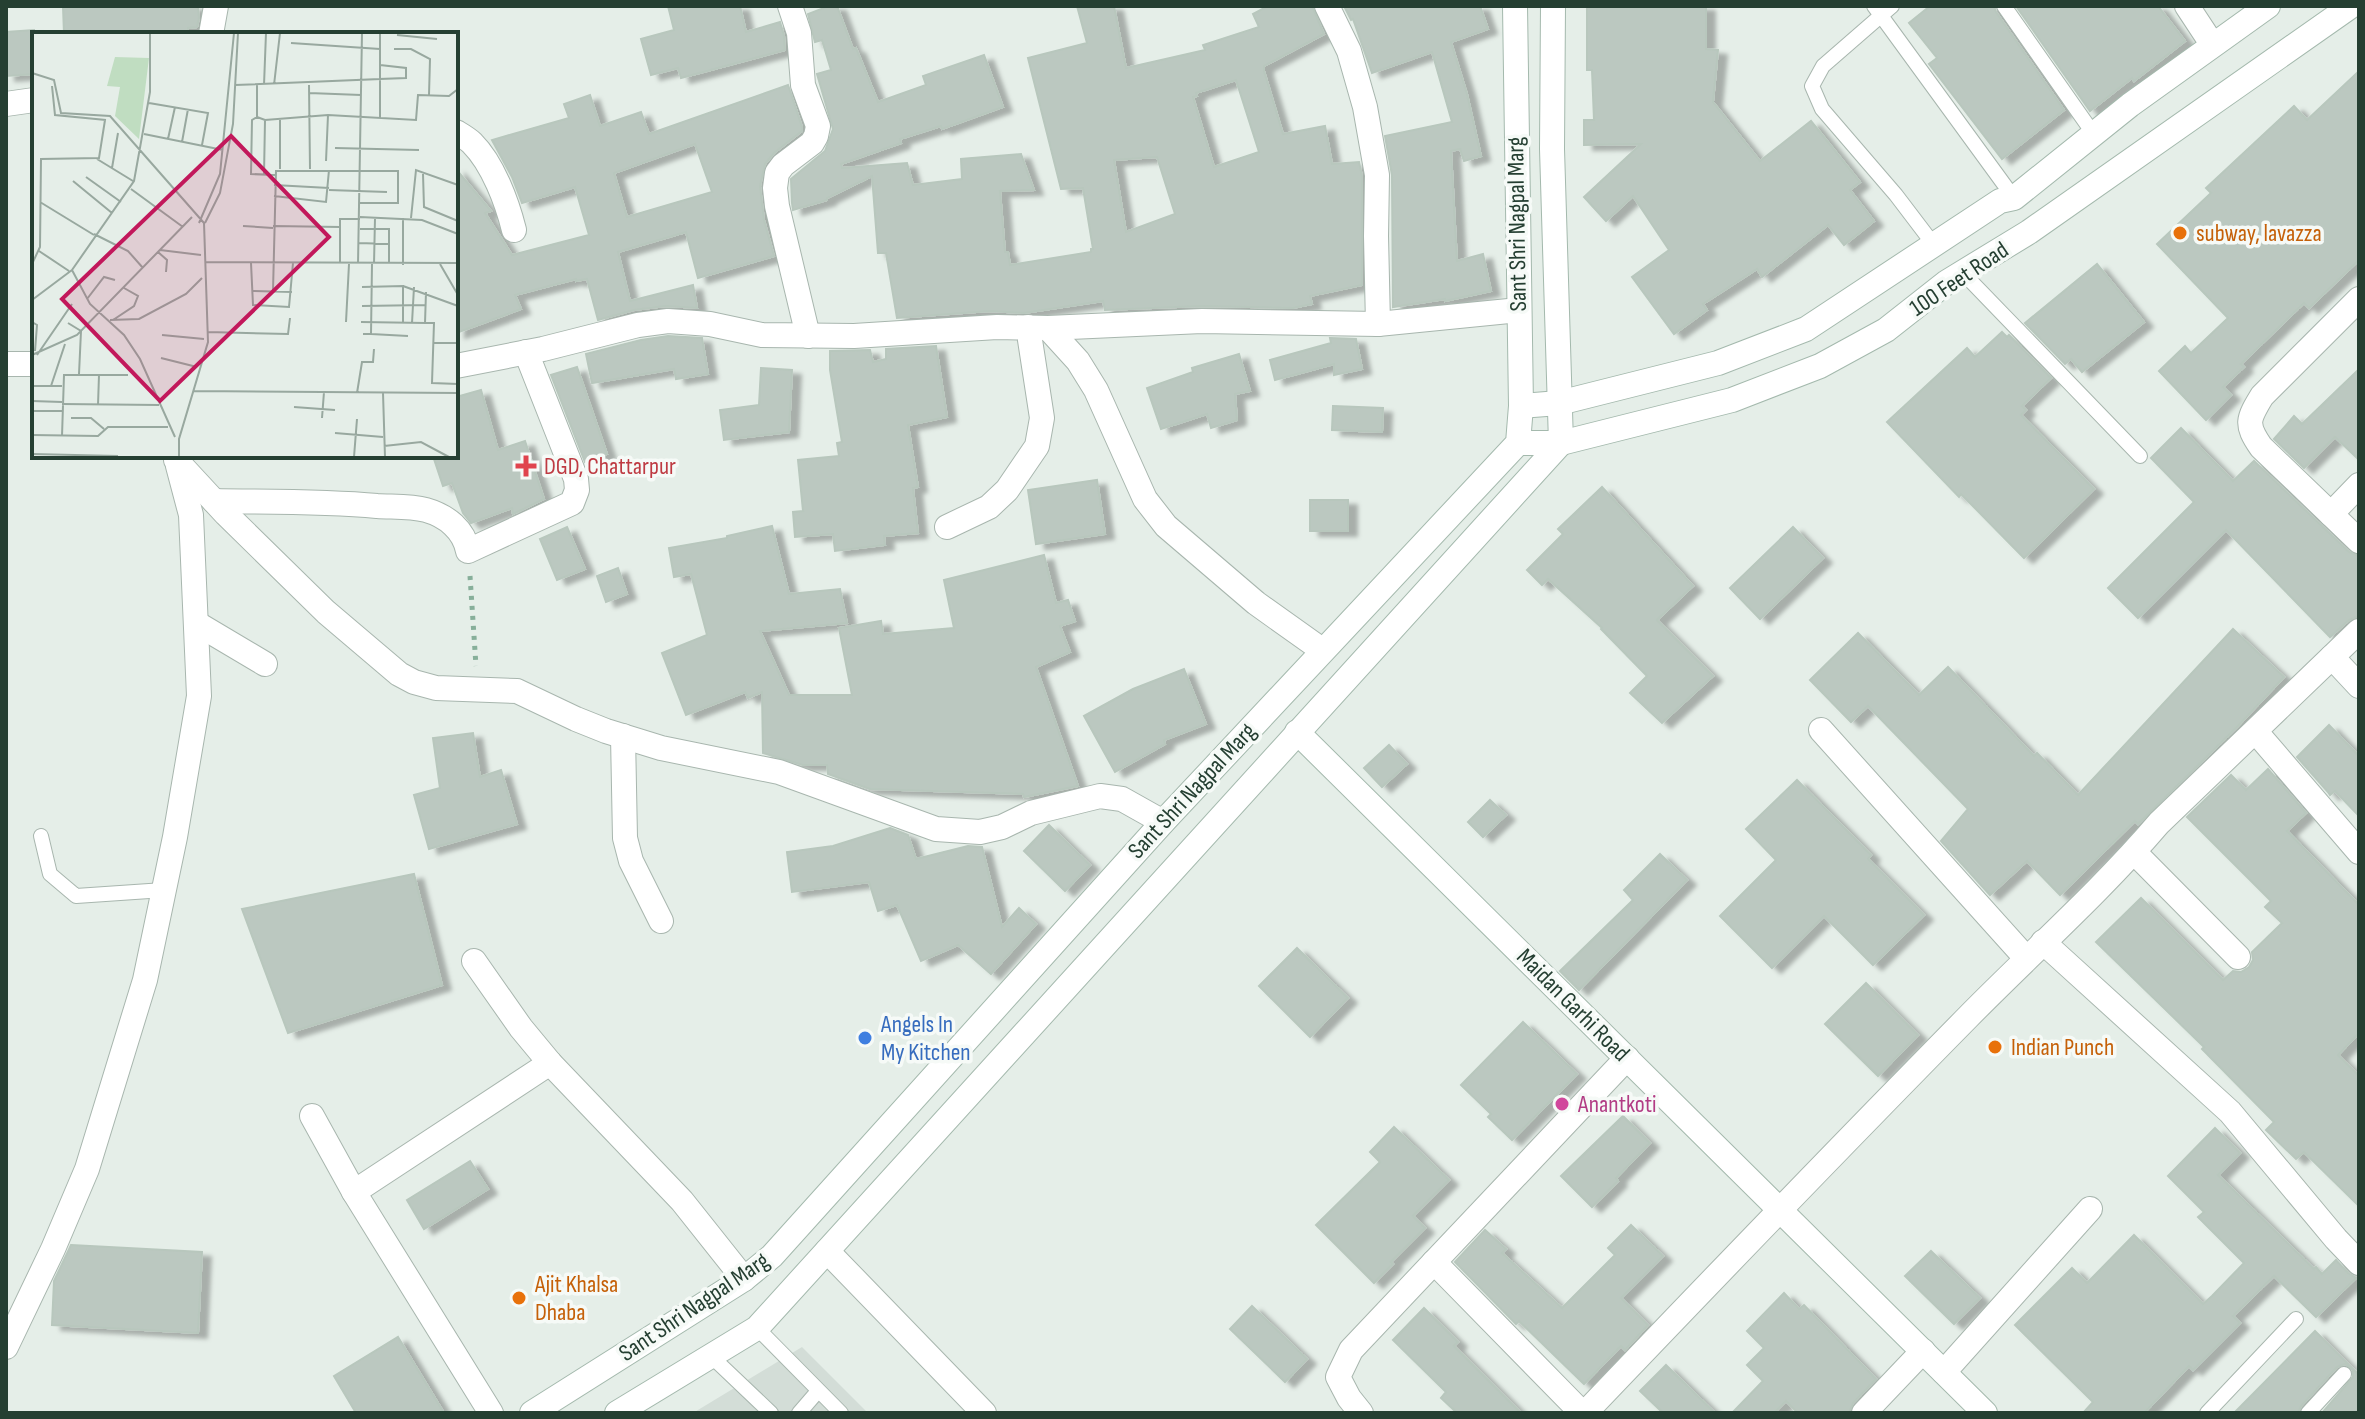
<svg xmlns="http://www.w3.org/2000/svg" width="2365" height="1419" viewBox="0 0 2365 1419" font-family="'Sofia Sans Condensed',sans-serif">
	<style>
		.built { fill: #d3ddd7 }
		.building { fill: #bbc8c0; stroke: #b8c7bd; stroke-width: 2; fill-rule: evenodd; filter: url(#shadow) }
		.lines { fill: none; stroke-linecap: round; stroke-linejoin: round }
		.lane-casing { stroke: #a8b6ae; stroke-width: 16 }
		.street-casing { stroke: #a8b6ae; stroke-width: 26 }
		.secondary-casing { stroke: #a4b9ad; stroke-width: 26 }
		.path { stroke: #87af9a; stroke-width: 5; stroke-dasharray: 4 6; stroke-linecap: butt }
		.lane { stroke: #fff; stroke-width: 14 }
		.street { stroke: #fff; stroke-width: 24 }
		.secondary { stroke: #fff; stroke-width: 24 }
		.food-dot { fill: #e8710a; stroke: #f6faf7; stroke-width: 3 }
		.health-dot { fill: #e0444e; stroke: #f6faf7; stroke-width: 3 }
		.shop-dot { fill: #3f7fe0; stroke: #f6faf7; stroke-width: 3 }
		.hotel-dot { fill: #d1479c; stroke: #f6faf7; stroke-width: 3 }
		.labels { text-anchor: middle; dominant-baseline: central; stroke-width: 7; stroke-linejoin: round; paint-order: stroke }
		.street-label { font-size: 24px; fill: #253f32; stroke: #f6faf7 }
		.food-label { font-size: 24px; fill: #c56008; stroke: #f6faf7; text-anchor: start }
		.health-label { font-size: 24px; fill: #be3a42; stroke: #f6faf7; text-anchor: start }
		.shop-label { font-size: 24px; fill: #366cbe; stroke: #f6faf7; text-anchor: start }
		.hotel-label { font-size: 24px; fill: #b23c85; stroke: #f6faf7; text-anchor: start }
		.inset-road { fill: none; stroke: #98a89f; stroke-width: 2 }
		.view { fill: #c2185b; fill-opacity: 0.15; stroke: #c2185b; stroke-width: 4 }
		.inset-edge { fill: none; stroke: #253f32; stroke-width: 4 }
	</style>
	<defs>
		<filter id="shadow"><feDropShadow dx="9" dy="5" stdDeviation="2" flood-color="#0004"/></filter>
	</defs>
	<rect width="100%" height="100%" fill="#e5eee8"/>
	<path class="built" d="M802,1347l66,66h-175z"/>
	<g class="building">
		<path d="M63,6h135l1,12 -2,9 -9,1v6h-124z"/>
		<path d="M668,6h72l6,26 34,-10 4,14 1,14 -104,28 -3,-10 -27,7 -10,-36 33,-9z"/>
		<path d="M829,6h8l16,43 3,-1 22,54 48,-17 -3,-9 61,-21 19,52 -61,22 -1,-3 -41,13 1,4 -60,21 1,4 65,-5 6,22 49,-6 -1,-20 60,-5 13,36 -34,1 5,61h3l2,13 81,-13v-3h2l-10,-61 -22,1 -33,-131 59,-15 -10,-37h37l12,62 79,-18 -2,-5 56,-18 -6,-13 15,-8h44l12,28 -60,32v5l19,63 42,-8 7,38 27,-2 3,14v109l-52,11 2,8 -19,4 -91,-2 -97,4 -2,-9 -79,12 -34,-2 -93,7 -11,-65h-8l-6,-77 -45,22v2l-34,10 -1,-7 -1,-24 34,-28 8,-22 -16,-55 14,-4 -9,-30 -7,2 -7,-28zM1236,80l23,72 -45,15 -21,-70 4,-1 -1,-3zM1157,157l18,57 -49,18 -12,-72z"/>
		<path d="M1344,6h136l8,23 -37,13 16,52 14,62 -17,5 -4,-12 -9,2 6,110 26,-7 8,37 -46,10v-2l-52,8 -1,-132 -7,-39 67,-14 -20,-70 -60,21 -19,-54 -2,1z"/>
		<path d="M1587,6h119v43l12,1 -5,52 47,59 51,-40 49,61 -10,8 24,31 -30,24 -16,-20 -66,52 -5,-8 -54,35 4,6 -33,24 -42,-57 37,-27 -36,-54 -27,25 -22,-24 57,-53 -57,1v-25h10l-2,-50h-5z"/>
		<path d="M1930,6h64l2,6 68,98 -62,49 -73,-95 8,-6 -28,-35z"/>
		<path d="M2016,6h142l27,35 -51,40 -2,-3 -42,33z"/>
		<path d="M34,30v44l-28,2v-44z"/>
		<path d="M2359,71v189l-50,48 -5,-5 -63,61 3,3 -21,20 8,8 -25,25 -47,-49 26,-25 6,7 37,-35 -71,-74 54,-51 -5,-5 88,-82 13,14z"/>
		<path d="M788,85l14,42v4l-28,22 -9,11 -5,22 4,34 10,36 -76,22 -12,-46 -68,20 12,49 63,-16 4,23 -31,-2 -32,4 -36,10 -11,-41 -11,2v-2l-61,16 6,14 -65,24v-164l35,42 -6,2 27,42 77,-20 -14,-48 -53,16 -10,-26 -20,-37 77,-22 -5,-14 26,-9 10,31 41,-14 8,22zM695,144l17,48 -85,25 -13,-44z"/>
		<path d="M2097,264l47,58 -62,50 -11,-13 -6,5 -40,-41z"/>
		<path d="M2002,332l5,5 2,-2 42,43 -29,28 4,4 -5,5 73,74 -70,69 -63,-64 -2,3 -72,-75 80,-74 8,9z"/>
		<path d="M668,336l34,2 6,36 -32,5 -2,-10 -82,14 -6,-29 55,-14z"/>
		<path d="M1330,338l26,1 6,30 -28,6v-11l-59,16 -5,-20 61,-17z"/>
		<path d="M936,346l11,71 -39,8 10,62 -5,1 5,45 -34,3 1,9 -50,6 -2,-17 -38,3 -2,-25 10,-1 -5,-51 41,-4 -2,-13 5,-1 -12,-72v-19l40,-1 3,12 13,-3v-10z"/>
		<path d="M1239,354l11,37 -15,3 2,26 -26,8 -4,-14 -46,15 -14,-41 46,-16 -1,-4z"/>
		<path d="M577,367l30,87 -22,8 -34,-87z"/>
		<path d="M761,368l31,2 -3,62 -65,8 -4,-30 39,-5z"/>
		<path d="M2359,369v91l-24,-23 -31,31 -30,-29 20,-23 8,8z"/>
		<path d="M481,390l17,60 27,-9 19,58 -31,15 -1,-6 -41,15 -8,-10 -11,-30 -9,3 -10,-30h23v-59z"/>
		<path d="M1333,406l50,2 -1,24 -50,-2z"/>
		<path d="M2181,428l52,53 21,-20 95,91 10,4v60l-10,4 -19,17 -104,-107 -88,88 -30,-30 86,-86 -43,-44z"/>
		<path d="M1097,480l8,54 -69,10 -8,-54z"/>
		<path d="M1602,487l91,99 -36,34 56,56 -51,47 -32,-30 17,-17 -46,-47 1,-1 -54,-49 -6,6 -15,-15 36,-36 -5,-5z"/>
		<rect x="1310" y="500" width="38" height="31"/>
		<path d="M772,526l17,68 51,-5 7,34 -87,8 29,64h63l-13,-67 42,-7 2,13 71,-6 -10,-48 100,-25 12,48 12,-3 7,21 -15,5 10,26 -34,15 42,119 -54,11 -1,-3 -153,-5 -42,-15 -1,-9h-24l-40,-12 -1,-61 -14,6 -3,-6 -59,23 -24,-62 45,-18 -16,-61 -17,3 -5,-29 58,-10v-2z"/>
		<path d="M567,527l18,42 -28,11 -17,-41z"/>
		<path d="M1793,527l30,31 -63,61 -30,-31z"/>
		<path d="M618,568l9,26 -21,8 -9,-26z"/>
		<path d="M2233,629l51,48 -47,50 -99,97 -3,-3 -75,74 -33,-34 -37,34 -49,-54 27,-32 -100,-103 -17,16 -41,-42 48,-47 61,62 29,-28 86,89 3,-3 41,42z"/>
		<path d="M1184,669l22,55 -42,16 1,4 -50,28 -31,-56 49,-27z"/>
		<path d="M2329,725l30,31v60l-24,-25 -5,4 -2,-3 -31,-35z"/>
		<path d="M473,733l7,44 21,-7 16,54 -88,25 -15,-54 26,-7 -7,-50z"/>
		<path d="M1389,745l18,19 -25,23 -18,-19z"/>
		<path d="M2268,769l38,44 -19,18 72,74v128l-21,22 21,21v130l-55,-54 -8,7 -30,-29 8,-8 -72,-73 2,-2 -108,-105 45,-44 82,82 10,-9 8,1 8,-5 4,-7 -1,-8 30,-29 -17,-16 6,-6 -84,-84 44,-42 15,15z"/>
		<path d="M1797,780l74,75 -3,4 56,56 -51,50 -49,-49 -52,52 -52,-52 56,-56 -30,-31z"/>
		<path d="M1490,800l16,15 -23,22 -15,-15z"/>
		<path d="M1049,825l41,40 -25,26 -41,-40z"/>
		<path d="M890,828l18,7 8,24 52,-13 14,1 20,80 17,-19 17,16 -45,50 -33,-29 -37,16 -24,-56 -19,6 -9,-29 -77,10 -5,-40 46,-6z"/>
		<path d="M1660,854l27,26 -108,110 -19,-19 73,-71 -9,-10z"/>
		<path d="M414,874l28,111 -154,48 -46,-124z"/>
		<path d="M1297,948l51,50 -38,39 -51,-51z"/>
		<path d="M1866,983l52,52 -40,41 -53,-52z"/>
		<path d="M1523,1022l54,52 -65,66 -24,-23 3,-3 -30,-29z"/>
		<path d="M1623,1116l27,27 -34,35 2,3 -26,26 -31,-31z"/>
		<path d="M1394,1127l55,53 -36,36 12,12 -34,34 2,2 -19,19 -58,-58 64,-63 -10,-10z"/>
		<path d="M2215,1128l25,25 -22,22 96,94 2,-2 6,7 14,-14 12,13 8,5 -40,39 -42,-41 -41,40 7,7 -47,47 -4,-4 -45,47h-61l10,-11 -78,-77 57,-57 15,15 47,-48 69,69 9,-8 32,-33 -46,-46 6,-5 -36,-36z"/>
		<path d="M470,1161l18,28 -64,40 -17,-29z"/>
		<path d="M1631,1225l32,31 -42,42 27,27 -23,25 -4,-4 -37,38 -65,-63 -3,3 -61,-62 30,-32 21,19 -4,4 60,55 53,-53 -7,-7z"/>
		<path d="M71,1245l131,7 -4,81 -146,-8 2,-44z"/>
		<path d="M1931,1251l49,47 -26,26 -49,-48z"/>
		<path d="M1784,1293l15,16 5,-4 72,74 -23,24 -4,10h-51l-12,-12 -12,12h-42l31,-32 -16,-16 17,-17 -17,-17z"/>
		<path d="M1252,1306l55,53 -22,23 -55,-53z"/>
		<path d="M1424,1308l34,34 -4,4 67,67h-64l-16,-15 5,-6 -53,-52z"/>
		<path d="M2315,1331l44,44v38h-37l31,-36v-7l-8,-6 -8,3 -36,39 -3,7h-64z"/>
		<path d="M398,1337l46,76h-88l-22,-37z"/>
		<path d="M1666,1365l49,48h-52l-23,-22z"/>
	</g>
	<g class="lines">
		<g class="lane-casing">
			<g id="lane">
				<path d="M1874,6l140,192"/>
				<path d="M1892,6l-69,60 -11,20 10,23 74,86 38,50"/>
				<path d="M2004,6l89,127"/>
				<path d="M1963,273l177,183"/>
				<path d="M41,836l9,38 26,22 88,-6"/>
				<path d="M757,1328l84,85"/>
				<path d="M711,1356l60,57"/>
				<path d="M799,1413l19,-22"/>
				<path d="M2207,1413l89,-94"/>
				<path d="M2308,1413l36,-39"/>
			</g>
		</g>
		<g class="street-casing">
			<g id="street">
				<path d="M790,6l9,27 4,52 15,41 -2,10 -4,7 -29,22 -6,8 -2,15 2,18 31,130"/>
				<path d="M1327,6l22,45 16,56 12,68 -1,61 2,88"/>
				<path d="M2187,6l25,38"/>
				<path d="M211,34l5,-28"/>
				<path d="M6,104l28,-4"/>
				<path d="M456,132c5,3 12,7 16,11 21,21 35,59 42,87"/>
				<path d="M2359,299l-97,97c-14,23 -17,28 -1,51l98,94"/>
				<path d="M1048,328l30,33 18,29 49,109 21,27 90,77 66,47"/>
				<path d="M6,364h28"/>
				<path d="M456,366l87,-17 95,-24 30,-4 42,3 52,11 92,1 143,-9 51,1 154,-7 176,3 141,-14"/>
				<path d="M176,460l50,54 100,98 73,62 15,8 22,6 81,3 59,28 30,12 55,17 118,24 157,57 44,3 22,-5 29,-14 69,-17 22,3 41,23"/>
				<path d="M214,501c54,1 109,0 163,5 16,1 34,0 49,4 21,6 38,20 42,41l104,-48 5,-13 -1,-11 -50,-127"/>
				<path d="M2331,514l28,-29"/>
				<path d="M947,527l42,-20 18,-17 30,-44 5,-28 -14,-91"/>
				<path d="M196,623l69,41"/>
				<path d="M2332,657l27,29"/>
				<path d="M1821,730l205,228"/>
				<path d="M2256,732l103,120"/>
				<path d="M623,736l2,102 6,23 30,60"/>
				<path d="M2134,852l104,105"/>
				<path d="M2043,942l187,170 106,127 23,24"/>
				<path d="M474,961l47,67 29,35 132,138 62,78"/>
				<path d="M312,1116l42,76 137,221"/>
				<path d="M354,1192l196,-129"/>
				<path d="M827,1251l157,162"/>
				<path d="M1434,1262l148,151"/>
				<path d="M6,1347l47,-98 34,-80 58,-189 30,-143 24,-141 -8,-181 -13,-49"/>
				<path d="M1944,1372l146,-163"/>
				<path d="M1361,1413l-12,-15 -11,-21 13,-27 276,-292"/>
				<path d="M1585,1413c127,-133 254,-265 383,-396 63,-64 132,-125 191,-194l200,-192"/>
				<path d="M1864,1413l59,-62"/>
			</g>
		</g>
		<g class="secondary-casing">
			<g id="secondary">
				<path d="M1521,406l38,-3 159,-40 88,-34 194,-128 14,-3 116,-93 138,-99"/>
				<path d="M1518,443h43l171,-43 88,-34 66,-36 61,-48 82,-50 322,-226"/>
				<path d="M1297,732l688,681"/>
				<path d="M532,1413l212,-134 28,-23 391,-434 355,-379 3,-37 -6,-400"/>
				<path d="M617,1413l140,-85 804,-885 -9,-294 1,-143"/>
			</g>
		</g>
		<path class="path" d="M470,576l6,90"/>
		<use href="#lane" class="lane"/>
		<use href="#street" class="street"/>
		<use href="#secondary" class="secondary"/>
	</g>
	<g class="food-dot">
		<circle cx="2180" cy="233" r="8"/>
		<circle cx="1995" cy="1047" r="8"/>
		<circle cx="519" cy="1298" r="8"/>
	</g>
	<path class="health-dot" d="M522 454h8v8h8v8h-8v8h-8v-8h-8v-8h8z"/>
	<circle class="shop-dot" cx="865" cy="1038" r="8"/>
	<circle class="hotel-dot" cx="1562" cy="1104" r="8"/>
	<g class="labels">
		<g class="street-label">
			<text transform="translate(1517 224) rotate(-91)">Sant Shri Nagpal Marg</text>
			<text transform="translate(1959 279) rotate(-34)">100 Feet Road</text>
			<text transform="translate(1192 791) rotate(-47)">Sant Shri Nagpal Marg</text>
			<text transform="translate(1573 1005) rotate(45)">Maidan Garhi Road</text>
			<text transform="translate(694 1307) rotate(-34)">Sant Shri Nagpal Marg</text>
		</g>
		<g class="food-label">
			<text x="2196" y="233">subway, lavazza</text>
			<text x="2011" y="1047">Indian Punch</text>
			<text x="535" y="1284">Ajit Khalsa<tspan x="535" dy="28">Dhaba</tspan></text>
		</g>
		<g class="health-label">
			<text x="544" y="466">DGD, Chattarpur</text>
		</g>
		<g class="shop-label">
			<text x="881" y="1024">Angels In<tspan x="881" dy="28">My Kitchen</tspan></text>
		</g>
		<g class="hotel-label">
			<text x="1578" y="1104">Anantkoti</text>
		</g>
	</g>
	<g transform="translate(32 32)">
		<rect width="426" height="426" fill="#e5eee8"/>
		<path d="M83,25l34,1 -10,81 -24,-23 5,-29 -13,-1z" fill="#c0ddc1"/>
		<path class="inset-road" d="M118,1v59l-16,89 -62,89 18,34 34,31 16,24 35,78M365,3l40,4M259,11l89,6M362,17h17l19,10 -1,36M348,33l26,3v10l-26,1v39M0,41l22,7 7,33 49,3 94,107 4,119 -29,97v18M203,53l145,-6v-46M225,53v32l8,3 63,-5 88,5 2,-25 31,1 9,-7M232,53l2,-52M242,53l6,-52M277,53l1,84M20,54l3,29 51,5M277,61l52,2M117,71l59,10 -6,32M225,85l-5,3 -1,54 24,1M248,87v50M112,102l79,16M136,107l7,-32M150,110l6,-33M303,116l84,2M65,127l36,22M294,129l2,-46M80,136l6,-35M391,142l1,33 34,14M232,143l1,-55M54,145l35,25M41,149l39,32M242,153l55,3M99,157l52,38M297,158l58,2M242,164l52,6 3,-32M8,170l54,33M328,185l62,3 36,14M379,186l5,-48 42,15M167,191l21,-49 14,-141M173,191l15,-30 13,-69 5,-91M211,194l30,2M241,194l67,1M328,197h29v35M62,202l34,17 15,17M327,211l30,1M128,218l41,5M7,219l30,20M126,220l9,8 -1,12M173,230l253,1M219,231l2,42 36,2 4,-44M0,232l8,-17 1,-88 58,-1 6,-38M308,232v-45h20M326,232l4,-231M342,232l1,-46M408,232l18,31M371,233v-47M371,254l55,20M330,255l41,-1v37M220,259l40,1M241,259l3,-120h122v32h-38M55,267l17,-22 11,3M0,268l40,-30M330,274l63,-1M78,288l29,-1 47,-25 16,-16M81,288l21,-14 4,-10 -14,-8M0,290l5,3 -2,26M314,290l3,-58M329,290l64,1 1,-31M36,291l13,8 -2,43M380,291l2,-36M393,291h9l-2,60 26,1M176,300l80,2 2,-16M331,302h8l1,-70M339,302l37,2M130,303l42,4M401,311h25M0,323l45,-20 115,-118M5,323l35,-51M129,326l36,9M0,354h30M19,354l14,-42M162,359l264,2M325,361l5,-31h11l1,-13M351,361l2,64M0,369l30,1M30,372l97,1M66,373l1,-30M262,375l41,3M0,379h30M39,386h20l13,11M290,386l2,-26M303,401l48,4M0,403l66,1 10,-9h60M30,404l2,-61h64M352,414l37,-4 28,15M0,422l86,2M322,425l3,-38"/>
		<path class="view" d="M199,104l98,101 -169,164 -98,-102z"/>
		<rect width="426" height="426" class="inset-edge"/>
	</g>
	<rect width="2365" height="1419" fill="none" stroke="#253f32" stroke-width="16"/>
</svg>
